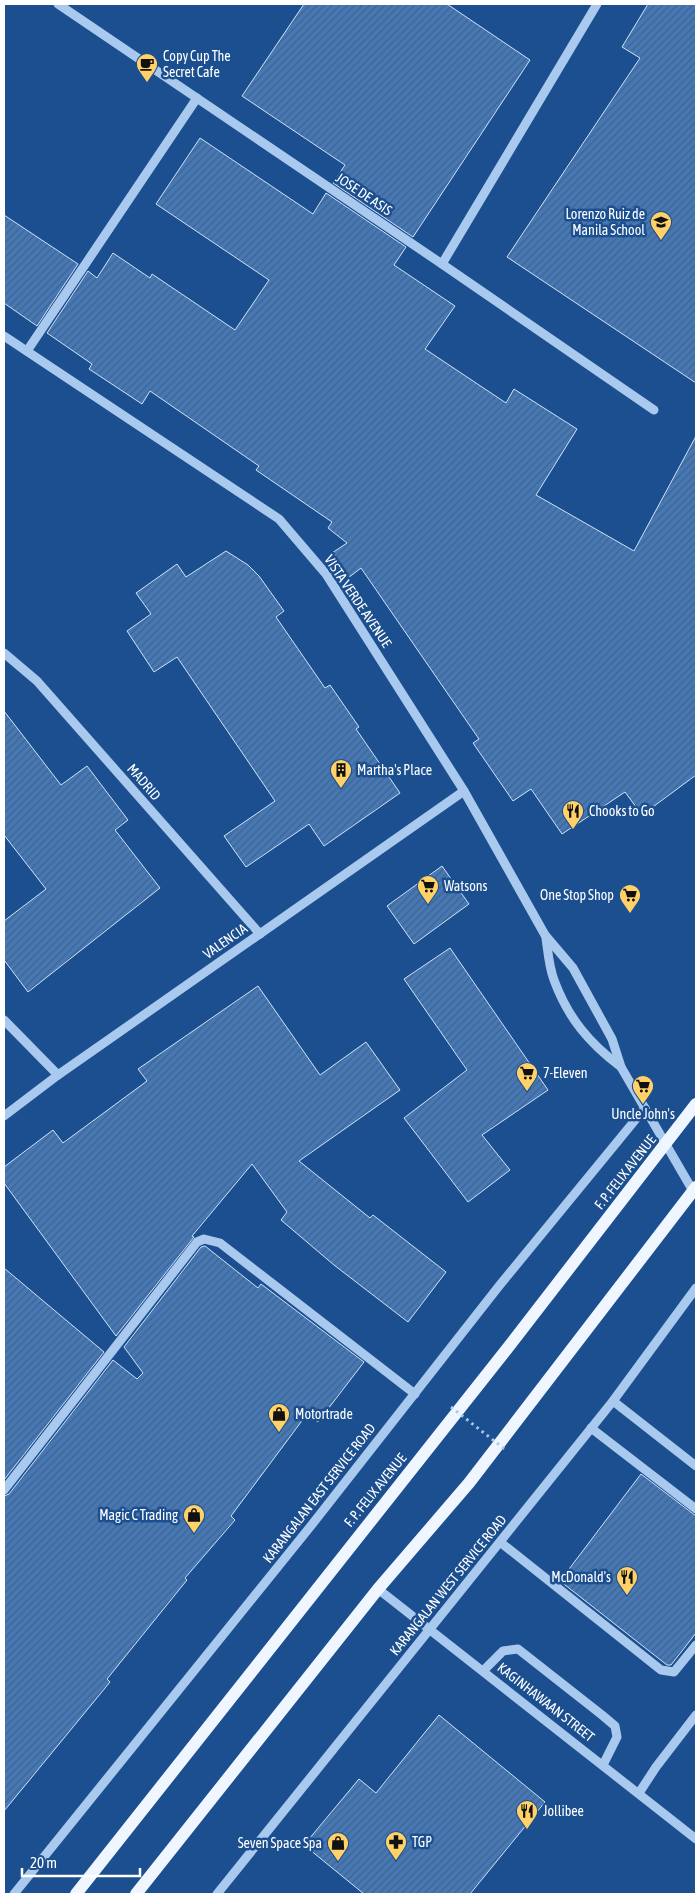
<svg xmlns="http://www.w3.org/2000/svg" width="700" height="1898" viewBox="0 0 700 1898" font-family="'Asap Condensed',sans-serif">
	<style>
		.building { fill: url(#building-hatch); stroke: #cfe3fa }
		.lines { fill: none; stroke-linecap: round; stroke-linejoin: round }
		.minor { stroke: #a9c9ee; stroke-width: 9 }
		.major { stroke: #f0f6ff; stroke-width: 12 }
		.path-bridge { stroke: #a9c9ee; stroke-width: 3; stroke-dasharray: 2.5 4; stroke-linecap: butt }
		.labels { text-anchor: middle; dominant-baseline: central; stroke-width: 5; stroke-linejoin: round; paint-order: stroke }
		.poi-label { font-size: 14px; fill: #fff; stroke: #1b4f8f; text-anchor: start }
		.street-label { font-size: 14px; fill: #fff; stroke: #1b4f8f }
	</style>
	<defs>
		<pattern id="building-hatch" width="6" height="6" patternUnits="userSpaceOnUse" patternTransform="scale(1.25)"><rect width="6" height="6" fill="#4478b7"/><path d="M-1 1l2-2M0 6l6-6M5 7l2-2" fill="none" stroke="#486282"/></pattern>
	</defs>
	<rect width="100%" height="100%" fill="#1b4f8f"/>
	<g class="building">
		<path d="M304,4h143l83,56 -117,177 -80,-54 12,-18 -103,-69z"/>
		<path d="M648,4h48v379l-189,-126 133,-199 -18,-11z"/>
		<path d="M200,138l113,76 13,-21 80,54 -12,18 61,41 -30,43 81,54 8,-14 63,40 -41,66 98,56 62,-115v339l-54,40 -17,-23 -63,42 -31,-45 -18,12 -40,-58 6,-4 -118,-171 -13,10 -16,-25 15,-10 -19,-15 4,-6 -76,-52 3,-4 -109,-75 -8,13 -53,-35 3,-5 -45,-31 41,-62 9,7 16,-25 37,25 2,-4 83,56 34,-50 -113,-76z"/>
		<path d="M4,215l74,49 -41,62 -33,-23z"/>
		<path d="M226,551l22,14 11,11 25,35 -8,6 49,71 5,-3 29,42 -3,2 44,64 -76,53 -15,-22 -63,43 -22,-31 51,-35 -98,-144 -23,15 -27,-41 24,-17 -15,-21 41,-29 9,13z"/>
		<path d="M4,711l57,74 26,-19 41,54 -13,10 45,58 -132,104 -24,-32v-39l42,-32 -42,-54z"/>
		<path d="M442,866l27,38 -55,40 -27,-38z"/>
		<path d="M450,948l98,142 -66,45 28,35 -42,32 -64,-84 63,-48 -63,-91z"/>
		<path d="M258,986l62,89 46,-33 34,48 -101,71 71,57 3,-3 73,57 -38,50 -74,-57 -53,-45 6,-8 -35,-48 -60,72 2,1 -78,99 -112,-153v-16l49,-37 10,13 84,-62 -9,-12z"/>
		<path d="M205,1246l53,42 3,-4 103,78 -46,60 -11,-8 -76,102 4,4 -50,58 2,2 -80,99 3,3 -106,129v-315l5,-2 104,-134 24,19 6,-6 -19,-26 77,-100z"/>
		<path d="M4,1268l100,84 -100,128z"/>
		<path d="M641,1474l55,42v117l-25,32h-4l-107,-84z"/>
		<path d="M439,1715l106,87 -75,92h-106l-60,-49 55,-66 17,14z"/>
	</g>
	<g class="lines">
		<g class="minor">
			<path d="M58,4l384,260 212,146"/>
			<path d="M442,264l155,-260"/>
			<path d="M4,336l275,183 47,55 138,217 81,144 28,33 39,71 9,28 72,124"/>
			<path d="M27,351l170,-253"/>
			<path d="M4,653l33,28 223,253"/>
			<path d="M546,938c2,14 3,29 8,42 14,38 35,63 67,87"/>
			<path d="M4,1020l54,55"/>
			<path d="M4,1116l54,-41 406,-284"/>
			<path d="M613,1401l83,65"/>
			<path d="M591,1428l105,81"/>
			<path d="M4,1490l193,-248 7,-3 16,4 195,151"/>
			<path d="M500,1542l161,128 13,2 22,-27"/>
			<path d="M378,1589l318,250"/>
			<path d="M484,1670l19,-19 15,-2 84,66 13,11 2,11 -14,28"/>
			<path d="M639,1793l17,-26 40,-52"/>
			<path d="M14,1894l296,-367 189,-241 146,-178"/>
			<path d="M217,1894l396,-493 83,-113"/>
		</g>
		<g class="major">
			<path d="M76,1894l434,-549 186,-241"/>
			<path d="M136,1894l242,-305 91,-106 227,-296"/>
		</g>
		<path class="path-bridge" d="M451,1407l56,44"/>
	</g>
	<defs>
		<g id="cafe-pin" transform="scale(1.125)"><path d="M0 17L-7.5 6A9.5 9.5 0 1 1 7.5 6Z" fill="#ffd166" stroke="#1b4f8f"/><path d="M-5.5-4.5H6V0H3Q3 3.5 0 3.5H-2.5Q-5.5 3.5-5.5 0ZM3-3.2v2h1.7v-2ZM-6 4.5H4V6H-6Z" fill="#111"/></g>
		<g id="school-pin" transform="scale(1.125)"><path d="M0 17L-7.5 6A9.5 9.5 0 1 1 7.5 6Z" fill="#ffd166" stroke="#1b4f8f"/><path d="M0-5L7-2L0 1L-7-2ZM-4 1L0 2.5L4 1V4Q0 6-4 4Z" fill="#111"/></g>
		<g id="building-pin" transform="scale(1.125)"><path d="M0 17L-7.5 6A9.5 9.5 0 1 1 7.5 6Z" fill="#ffd166" stroke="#1b4f8f"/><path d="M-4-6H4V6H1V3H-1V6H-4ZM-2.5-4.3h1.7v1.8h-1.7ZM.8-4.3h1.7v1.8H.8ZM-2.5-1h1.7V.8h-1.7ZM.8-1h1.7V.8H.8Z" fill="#111"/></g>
		<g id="restaurant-pin" transform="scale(1.125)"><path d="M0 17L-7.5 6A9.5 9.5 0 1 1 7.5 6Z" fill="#ffd166" stroke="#1b4f8f"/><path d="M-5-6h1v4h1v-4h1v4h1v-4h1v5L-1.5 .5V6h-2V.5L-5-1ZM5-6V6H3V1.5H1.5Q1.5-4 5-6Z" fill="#111"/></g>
		<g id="supermarket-pin" transform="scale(1.125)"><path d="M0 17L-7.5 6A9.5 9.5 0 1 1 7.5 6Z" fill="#ffd166" stroke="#1b4f8f"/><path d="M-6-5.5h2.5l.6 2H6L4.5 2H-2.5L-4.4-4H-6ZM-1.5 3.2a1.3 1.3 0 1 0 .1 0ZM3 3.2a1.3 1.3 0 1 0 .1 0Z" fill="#111"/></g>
		<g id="shop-pin" transform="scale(1.125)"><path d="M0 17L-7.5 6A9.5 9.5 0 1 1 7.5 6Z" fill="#ffd166" stroke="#1b4f8f"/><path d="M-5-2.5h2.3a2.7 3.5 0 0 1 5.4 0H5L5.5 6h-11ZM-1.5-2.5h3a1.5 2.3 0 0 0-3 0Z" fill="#111"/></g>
		<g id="pharmacy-pin" transform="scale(1.125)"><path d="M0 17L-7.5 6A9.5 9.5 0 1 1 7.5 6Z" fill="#ffd166" stroke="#1b4f8f"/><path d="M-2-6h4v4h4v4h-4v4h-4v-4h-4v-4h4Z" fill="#111"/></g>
	</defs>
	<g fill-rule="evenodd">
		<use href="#cafe-pin" x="147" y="64"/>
		<use href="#school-pin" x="661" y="222"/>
		<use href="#building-pin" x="341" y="770"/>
		<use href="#restaurant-pin" x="573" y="811"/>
		<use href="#supermarket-pin" x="428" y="886"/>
		<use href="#supermarket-pin" x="630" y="895"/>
		<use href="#supermarket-pin" x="527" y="1073"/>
		<use href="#supermarket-pin" x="643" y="1086"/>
		<use href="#shop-pin" x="279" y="1414"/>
		<use href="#shop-pin" x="194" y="1515"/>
		<use href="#restaurant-pin" x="627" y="1577"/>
		<use href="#restaurant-pin" x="527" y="1811"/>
		<use href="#pharmacy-pin" x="396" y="1842"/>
		<use href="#shop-pin" x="338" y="1843"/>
	</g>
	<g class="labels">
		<g class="poi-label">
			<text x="163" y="56">Copy Cup The<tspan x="163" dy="16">Secret Cafe</tspan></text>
			<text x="645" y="214" text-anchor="end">Lorenzo Ruiz de<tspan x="645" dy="16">Manila School</tspan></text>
			<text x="357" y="770">Martha's Place</text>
			<text x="589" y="811">Chooks to Go</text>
			<text x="444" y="886">Watsons</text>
			<text x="614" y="895" text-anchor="end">One Stop Shop</text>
			<text x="543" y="1073">7-Eleven</text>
			<text x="643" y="1114" text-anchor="middle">Uncle John's</text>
			<text x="295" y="1414">Motortrade</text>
			<text x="178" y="1515" text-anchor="end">Magic C Trading</text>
			<text x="611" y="1577" text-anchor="end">McDonald's</text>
			<text x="543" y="1811">Jollibee</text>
			<text x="412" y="1842">TGP</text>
			<text x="322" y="1843" text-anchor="end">Seven Space Spa</text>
		</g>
		<g class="street-label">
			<text transform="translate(364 194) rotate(34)">JOSE DE ASIS</text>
			<text transform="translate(358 601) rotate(56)">VISTA VERDE AVENUE</text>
			<text transform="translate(144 782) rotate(49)">MADRID</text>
			<text transform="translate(225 941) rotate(-35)">VALENCIA</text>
			<text transform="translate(625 1172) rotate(-52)">F. P. FELIX AVENUE</text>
			<text transform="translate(375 1490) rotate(-51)">F. P. FELIX AVENUE</text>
			<text transform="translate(319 1493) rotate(-52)">KARANGALAN EAST SERVICE ROAD</text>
			<text transform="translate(448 1585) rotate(-51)">KARANGALAN WEST SERVICE ROAD</text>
			<text transform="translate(546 1702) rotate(38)">KAGINHAWAAN STREET</text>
		</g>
	</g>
	<rect width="700" height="1898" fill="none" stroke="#ffffff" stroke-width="10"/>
	<path d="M22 1868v8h118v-8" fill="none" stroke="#ffffff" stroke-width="2.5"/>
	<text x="30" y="1868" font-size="15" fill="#ffffff" stroke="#1b4f8f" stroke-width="4" paint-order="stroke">20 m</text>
</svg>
